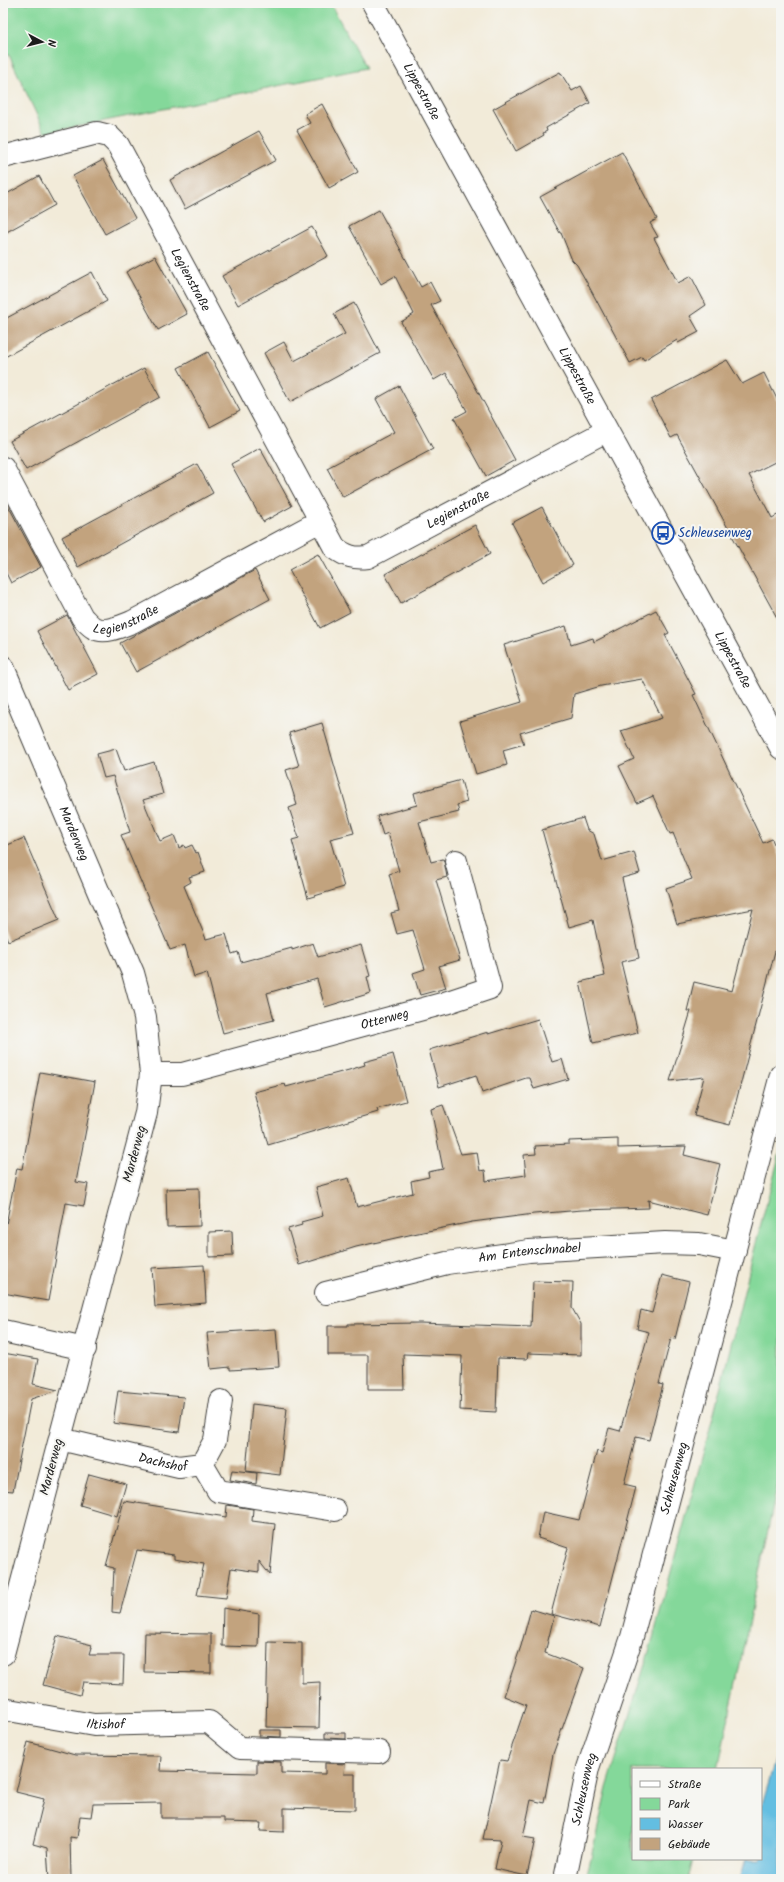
<svg xmlns="http://www.w3.org/2000/svg" width="784" height="1882" viewBox="0 0 784 1882" font-family="Kalam,sans-serif">
	<style>
		.green { fill: #84d89a; stroke: #507a5b }
		.water { fill: #63bee1; stroke: #406d7e }
		.building { fill: #c2a37e }
		.lines { fill: none; stroke-linecap: round; stroke-linejoin: round }
		.minor-casing { stroke: #3c3b38; stroke-width: 24 }
		.major-casing { stroke: #3c3b38; stroke-width: 24 }
		.minor { stroke: #fff; stroke-width: 22 }
		.major { stroke: #fff; stroke-width: 22 }
		.labels { text-anchor: middle; dominant-baseline: central; stroke-width: 4; stroke-linejoin: round; paint-order: stroke }
		.street-label { font-size: 13px; fill: #1c1c1c; stroke: #f6f6f2 }
		.transit-label { font-size: 13px; fill: #164399; stroke: #f6f6f2; text-anchor: start }
	</style>
	<rect width="100%" height="100%" fill="#f6f6f2"/>
	<filter id="ink" filterUnits="userSpaceOnUse"><feTurbulence type="fractalNoise" baseFrequency=".025" numOctaves="2"/><feDisplacementMap in="SourceGraphic" scale="8" xChannelSelector="R" yChannelSelector="G"/><feConvolveMatrix kernelMatrix="1 2 1 2 8 2 1 2 1" color-interpolation-filters="sRGB"/></filter>
	<filter id="wash" filterUnits="userSpaceOnUse"><feTurbulence type="fractalNoise" baseFrequency=".012" numOctaves="4" result="noise"/><feDisplacementMap in="SourceGraphic" scale="16" xChannelSelector="R" yChannelSelector="G"/><feGaussianBlur stdDeviation="0.9" result="paint"/><feColorMatrix in="noise" values="0 0 0 0 0 0 0 0 0 0 0 0 0 0 0 0 0 1.4 0 .05"/><feComposite in="paint" operator="in"/></filter>
	<g filter="url(#wash)">
		<rect width="100%" height="100%" fill="#f2ebd9"/>
		<g class="green">
			<path d="M3,3h327l36,65 -321,65 -36,-78 -6,1z"/>
			<path d="M781,1149v319l-63,301h-85v90h60l-5,20h-102l21,-91 46,-150 61,-225 46,-186z"/>
		</g>
		<path class="water" d="M781,1740v139h-41l6,-20h15v-51z"/>
		<g id="blocks">
			<g class="building">
				<path d="M560,72l12,19 9,-5 9,17 -44,25 1,3 -4,2 1,2 -28,16 -23,-42z"/>
				<path d="M322,104l36,68 -29,16 -32,-58 13,-7 -5,-9z"/>
				<path d="M259,131l17,29 -91,49 -15,-29z"/>
				<path d="M622,152l35,67 -7,4 8,14 -4,1 24,45 13,-7 15,29 -16,11 9,16 -21,11 -1,-3 -33,20 -2,-3 -12,6 -44,-82 -9,-16 -5,-5 -11,-27h-1l-20,-36z"/>
				<path d="M103,160l32,58 -30,16 -32,-58z"/>
				<path d="M39,176l16,29 -52,29v-38z"/>
				<path d="M379,210l42,77 9,-5 10,19 -9,4 84,155 -29,16 -32,-58 13,-7 -21,-38 -12,7 -33,-58 13,-8 -19,-38 -14,8 -32,-58z"/>
				<path d="M312,227l16,29 -90,49 -16,-29z"/>
				<path d="M155,256l32,58 -29,16 -32,-58z"/>
				<path d="M92,272l15,29 -104,57v-38z"/>
				<path d="M354,303l26,50 -90,49 -26,-49 20,-11 10,19 25,-13 26,-14 -11,-20z"/>
				<path d="M208,352l32,59 -30,16 -32,-59z"/>
				<path d="M727,360l15,24 22,-11 17,34v52l-32,16 23,43 9,-5v112l-104,-190 -6,3 -20,-38z"/>
				<path d="M144,368l16,29 -134,73 -16,-29z"/>
				<path d="M399,386l34,63 -90,48 -16,-29 67,-36 -18,-33z"/>
				<path d="M260,448l32,58 -29,16 -32,-58z"/>
				<path d="M197,464l16,29 -135,74 -16,-30z"/>
				<path d="M3,496l38,71 -30,16 -8,-16z"/>
				<path d="M542,507l31,58 -30,17 -31,-59z"/>
				<path d="M475,525l15,29 -89,49 -16,-29z"/>
				<path d="M318,554l32,58 -30,16 -31,-58z"/>
				<path d="M255,570l15,29 -134,73 -16,-29z"/>
				<path d="M656,610l13,23 -4,2 31,59 -3,1 70,148 9,-4 9,22v67l-51,197 -36,-9 10,-39 -34,4 21,-70h-4l7,-29 38,9 21,-82 -76,15 -11,-36 26,-9 -19,-46 -3,1 -17,-38 -16,7 -18,-37 15,-7 -13,-28 41,-13 -20,-39 -41,7 -27,8 -3,24 -51,15 4,11 -21,6 4,15 -31,9 -16,-53 62,-19 -18,-57 62,-19 5,19 22,-7 1,4z"/>
				<path d="M67,615l31,59 -30,16 -31,-59z"/>
				<path d="M322,723l32,110 -24,6 14,48 -36,11 -16,-58 7,-2 -10,-30 8,-3 -11,-35 13,-4 -10,-33z"/>
				<path d="M116,749l8,22 30,-9 9,32 -20,6 17,41 14,-6 5,13 5,-3 1,3 7,-3 4,8 2,-1 7,20 -16,5 2,5 -7,4 22,53 20,-5 6,20 6,-2 3,10 51,-14v2l21,-7 5,14 43,-12 9,31 -3,1 4,16 -46,14 -8,-28 -50,14 7,27 -51,13 -16,-60 -13,4 -9,-32 -15,5 -49,-115 9,-3 -17,-56 -9,2 -7,-24z"/>
				<path d="M461,780l6,22 -10,3 2,7 -40,10 12,40 12,-3 1,2 3,16 -11,3 24,80 -21,6 7,22 -26,7 -7,-22 12,-4 -12,-39 -16,4 -6,-21 8,-2 -10,-37 10,-3 -11,-38 -5,2 -6,-19 40,-11 -3,-12z"/>
				<path d="M583,818l4,12 7,4 8,27 32,-9 6,21 -18,5 17,80 -18,4 17,71 -45,10 -13,-61 25,-6 -12,-56 -24,7 -27,-97z"/>
				<path d="M24,838l35,82 -51,21 -5,-12v-82z"/>
				<path d="M538,1019l14,43 10,-3 6,20 -34,10 -4,-11h-4l-44,15 -6,-18 -37,12 -10,-37 59,-18v2z"/>
				<path d="M393,1054l13,47 -29,8 1,3 -110,33 -14,-53 31,-8 1,3 63,-17 16,-5 -1,-3z"/>
				<path d="M40,1072l55,10 -19,100 12,2 -4,22 -18,-3 -18,98 -45,-8v-53l14,-72 5,1z"/>
				<path d="M443,1105l18,49 16,-2 3,19 5,-1 1,11 40,-6 -2,-20 12,-1 -1,-8 34,-2v-3l49,-2v9l68,-2 -2,9 36,9 -13,51 -59,-15 1,8 -67,2 -48,4 -62,8 -59,12 -57,13 -57,18 -11,-36 14,-4 -1,-3 22,-6 -7,-29 33,-9 8,29 56,-14 -2,-12 18,-4 -1,-5 15,-3 -12,-60z"/>
				<path d="M199,1188l1,38 -33,1 -1,-38z"/>
				<path d="M232,1231l1,25 -24,1v-25z"/>
				<path d="M204,1265l2,38 -51,4 -3,-39z"/>
				<path d="M662,1275l27,7 -14,57 -4,-1 -12,46 4,1 -14,55 -13,-3 -12,47 12,3 -36,140 -49,-13 17,-66 -30,-10 5,-26 36,8 18,-69 5,2 7,-25 11,3 29,-99 -12,-3 4,-19 11,3z"/>
				<path d="M533,1281l40,1 -1,26 9,16v31l-53,-2 -1,6 -29,-1 -2,54 -36,-2 2,-54 -59,-2 1,35h-36v-34h-40v-29h20v-2l72,-1 111,4z"/>
				<path d="M276,1329l3,38 -49,3v-3l-19,2 -4,-36z"/>
				<path d="M3,1353l35,6 -5,25 25,6 -27,9 -18,92 -10,-1z"/>
				<path d="M118,1391l66,6 -5,35 -66,-9z"/>
				<path d="M252,1404l35,4 -7,67 -34,-4z"/>
				<path d="M232,1470l25,3 -1,11 -26,-4z"/>
				<path d="M89,1474l37,10 -9,32 -37,-11z"/>
				<path d="M124,1501l102,16 1,-12 26,4 -1,12 23,3 -5,51 -11,-14v11l-28,-4 -5,30 -29,-3 7,-31 -30,-5v-4l-37,-5 -17,63 -8,-1 2,-44 -8,-2z"/>
				<path d="M223,1608l36,6 -1,33 -36,-1z"/>
				<path d="M531,1609l23,7 -9,37 39,15 -31,86 -9,49 -13,-3 -8,37 12,2 -8,37 -32,-7 6,-29 -18,-1 17,-79 7,1 19,-56 -22,-9 17,-50z"/>
				<path d="M145,1633l66,1v39l-67,-1z"/>
				<path d="M57,1636l35,9 -3,10h35l-1,29 -40,-2 -3,13 -37,-10z"/>
				<path d="M268,1642l34,1v40l18,-1 -1,46 -53,-1z"/>
				<path d="M259,1730h22v7l-22,-1z"/>
				<path d="M325,1733h21v6l-21,-1z"/>
				<path d="M28,1742l47,13 86,1 -1,15 97,2v-12l24,1v11l44,1v-11l20,1 -1,10h11v36l-71,-2v24l-24,-1 1,-8 -37,-1v-4h-63v-15l-68,1 -2,13 -11,-1 -3,22 -7,-1 1,42h-22l-2,-31 -14,-4 11,-45 -28,-7z"/>
			</g>
		</g>
	</g>
	<g filter="url(#ink)">
		<use href="#blocks" fill-opacity="0" stroke="#3c3b38" stroke-width="1"/>
		<g class="lines">
			<g class="minor-casing">
				<g id="minor">
					<path id="s1" d="M3,157l94,-24 12,3 9,9 217,403c11,8 19,11 33,9l238,-126"/>
					<path id="s2" d="M3,468l79,149c4,4 8,9 12,11 11,6 28,-2 38,-6l188,-101"/>
					<path id="s3" d="M3,667l130,306 12,44 6,57 -5,39 -143,541"/>
					<path id="s4" d="M151,1074h31l263,-71 45,-15 -34,-127"/>
					<path id="s5" d="M326,1293l121,-30 82,-12 136,-8 34,1 36,7"/>
					<path d="M3,1331l82,18"/>
					<path id="s6" d="M60,1439l119,28 23,-3 13,-24 6,-39"/>
					<path d="M202,1464l16,27 117,19"/>
					<path id="s7" d="M3,1709l91,16 115,-3 31,26 139,4"/>
					<path id="s8" d="M565,1879l23,-111 44,-131 149,-562"/>
				</g>
			</g>
			<g class="major-casing">
				<g id="major">
					<path id="s9" d="M373,3l408,745"/>
				</g>
			</g>
			<use href="#minor" class="minor"/>
			<use href="#major" class="major"/>
		</g>
	</g>
	<defs>
		<g id="bus-ring" transform="scale(1.15)"><circle r="9.5" fill="#f6f6f2" stroke="#1a4fb4" stroke-width="1.5"/><path d="M-5-6H5V4H4V6H2V4H-2V6H-4V4H-5ZM-3.5-4V0h7V-4ZM-3.5 1.2v1.5H-2V1.2ZM2 1.2v1.5H3.5V1.2Z" fill="#1a4fb4"/></g>
	</defs>
	<g fill-rule="evenodd">
		<use href="#bus-ring" x="663" y="533"/>
	</g>
	<g class="labels">
		<g class="street-label">
			<text stroke="none"><textPath href="#s9" startOffset="101">Lippestraße</textPath></text>
			<text stroke="none"><textPath href="#s1" startOffset="275">Legienstraße</textPath></text>
			<text stroke="none"><textPath href="#s9" startOffset="425">Lippestraße</textPath></text>
			<text stroke="none"><textPath href="#s1" startOffset="717">Legienstraße</textPath></text>
			<text stroke="none"><textPath href="#s2" startOffset="219">Legienstraße</textPath></text>
			<text stroke="none"><textPath href="#s9" startOffset="749">Lippestraße</textPath></text>
			<text stroke="none"><textPath href="#s3" startOffset="181">Marderweg</textPath></text>
			<text stroke="none"><textPath href="#s4" startOffset="241">Otterweg</textPath></text>
			<text transform="translate(135 1154) rotate(-75)">Marderweg</text>
			<text stroke="none"><textPath href="#s5" startOffset="208">Am Entenschnabel</textPath></text>
			<text stroke="none"><textPath href="#s6" startOffset="106">Dachshof</textPath></text>
			<text transform="translate(52 1467) rotate(-75)">Marderweg</text>
			<text stroke="none"><textPath href="#s8" startOffset="416">Schleusenweg</textPath></text>
			<text stroke="none"><textPath href="#s7" startOffset="104">Iltishof</textPath></text>
			<text stroke="none"><textPath href="#s8" startOffset="92">Schleusenweg</textPath></text>
		</g>
		<g class="transit-label">
			<text x="678" y="533">Schleusenweg</text>
		</g>
	</g>
	<rect width="784" height="1882" fill="none" stroke="#f6f6f2" stroke-width="16"/>
	<rect x="632" y="1768" width="130" height="92" fill="#f6f6f2" stroke="#9f9f9c"/>
	<rect x="640" y="1781" width="20" height="6" fill="#ffffff" stroke="#9f9f9c"/>
	<text x="668" y="1788" font-size="12" fill="#1c1c1c">Straße</text>
	<rect x="640" y="1798" width="20" height="12" fill="#84d89a" stroke="#9f9f9c"/>
	<text x="668" y="1808" font-size="12" fill="#1c1c1c">Park</text>
	<rect x="640" y="1818" width="20" height="12" fill="#63bee1" stroke="#9f9f9c"/>
	<text x="668" y="1828" font-size="12" fill="#1c1c1c">Wasser</text>
	<rect x="640" y="1838" width="20" height="12" fill="#c2a37e" stroke="#9f9f9c"/>
	<text x="668" y="1848" font-size="12" fill="#1c1c1c">Gebäude</text>
	<g transform="translate(42 42) rotate(97)" stroke="#f6f6f2" stroke-width="3" paint-order="stroke">
	<path d="M0-3L7 15L0 10L-7 15Z" fill="#1c1c1c"/>
	<text y="-6" font-size="11" font-weight="bold" text-anchor="middle" fill="#1c1c1c">N</text>
	</g>
</svg>
